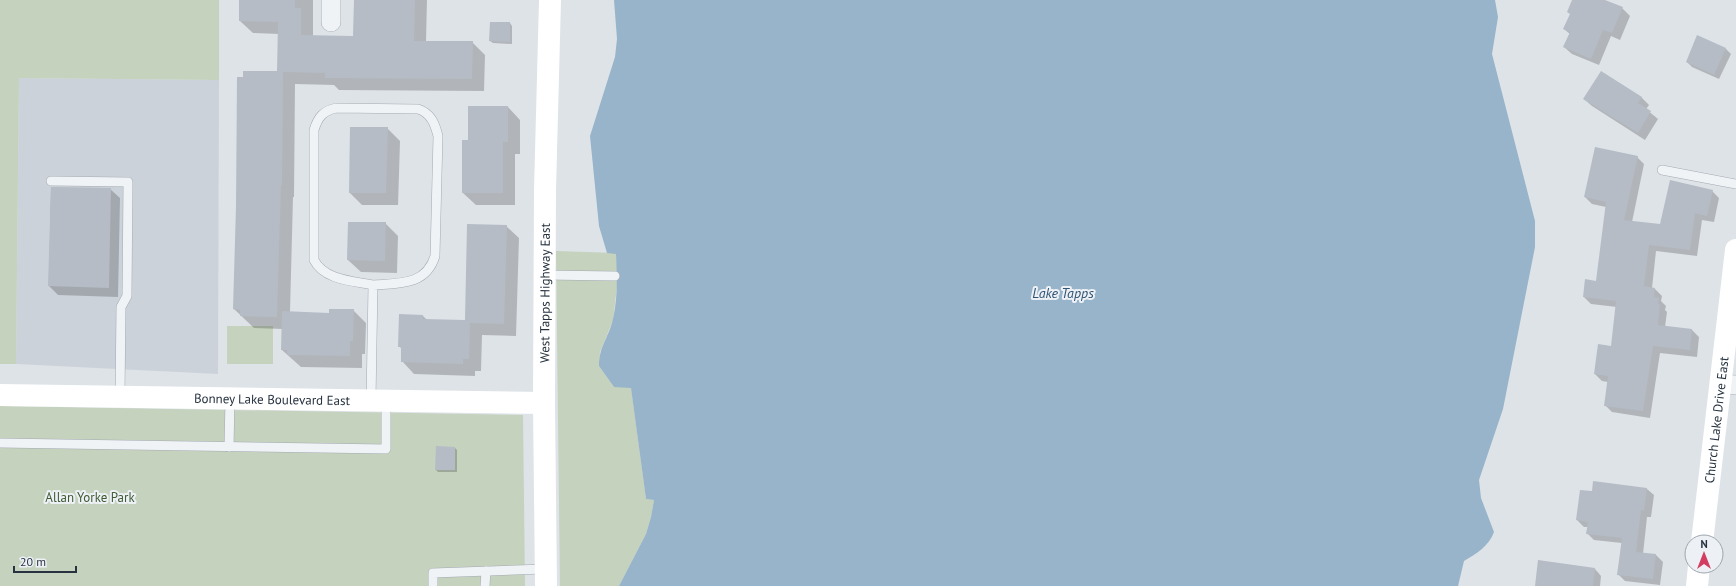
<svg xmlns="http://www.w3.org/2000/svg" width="1736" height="586" viewBox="0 0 1736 586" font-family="'PT Sans',sans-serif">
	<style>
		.built { fill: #ccd2da }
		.green { fill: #c5d2be }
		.water { fill: #97b4ca }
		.shadow { fill: #0003 }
		.building { fill: #b5bcc5 }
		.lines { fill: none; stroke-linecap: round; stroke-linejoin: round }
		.lane-casing { stroke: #a3aab2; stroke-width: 10 }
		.street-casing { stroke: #a3aab2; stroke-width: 20 }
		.lane { stroke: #f0f3f6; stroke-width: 9 }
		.street { stroke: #f0f3f6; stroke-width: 19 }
		.secondary { stroke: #fff; stroke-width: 22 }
		.labels { text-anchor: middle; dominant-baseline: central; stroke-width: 4; stroke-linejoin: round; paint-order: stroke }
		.street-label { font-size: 13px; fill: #26323f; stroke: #edf1f6 }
		.park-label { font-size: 13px; fill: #3e5b33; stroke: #edf1f6 }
		.water-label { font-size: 14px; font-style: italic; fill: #2f5474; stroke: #edf1f6 }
	</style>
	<rect width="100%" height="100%" fill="#dee3e8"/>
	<path class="built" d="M19,78l200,2 -1,294 -202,-10z"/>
	<g class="green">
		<path d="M0,0h219v80l-200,-2 -3,286h-16z"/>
		<path d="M556,251l60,2 2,24 -5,43 -13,32 -1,14 15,21h17l15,112 8,1 -3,17 -5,17 -27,52h-59z"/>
		<rect x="227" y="326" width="46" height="38"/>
		<path d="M0,406l523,9 2,171h-525z"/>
	</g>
	<path class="water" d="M614,0h881l3,17 -6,37 43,167v26l-32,162 -24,71 2,18 13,34c-5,14 -18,22 -30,29l-6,25h-839l27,-52 5,-17 3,-17 -8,-1 -15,-111 -17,-1 -15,-21c0,-20 10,-29 14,-47 5,-22 4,-44 3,-65l-9,-1 -8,-27 -9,-90 25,-79 2,-18z"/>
	<g class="shadow">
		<path d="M241,0h72v36l41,1 1,-37h72l-1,42h46l13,13 -1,36 -145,-1 -5,-5 -39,-1 -1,113h-1l-3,115 40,2 23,-4 13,13 -1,31h-3v14l-61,-1 -19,-17 1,-21 -29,-1 -20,-19 44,-237 1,-38 -26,-1 -13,-12z"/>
		<path d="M1580,0h22l20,8 8,8 -10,24 -9,-4 -12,29 -27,-11 -8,-7 6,-13 -6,-5z"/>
		<path d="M510,23l2,3v18l-19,-1 -3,-2z"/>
		<path d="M1698,36l28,13 5,5 -12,25 -27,-12 -5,-5z"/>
		<path d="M1641,97l8,8 -3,4 12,10 -13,21 -53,-34 -8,-7z"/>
		<path d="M508,107l12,13v34h-5v51h-39l-13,-12 6,-52z"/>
		<path d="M387,128l13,13 -2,64h-36l-12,-12z"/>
		<path d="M1637,157l7,7 -12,58 28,3 52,-34 7,7 -5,24 -12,-2 -5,36 -41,-5 -4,37 3,1 7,7 -1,5 5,5 -1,4 2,2 -2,15 27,3 7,7 -2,20 -37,-4 -10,65 -38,-6 -7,-7 3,-23 -6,-1 -7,-7 17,-27 5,-40 -26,-3 -7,-7 13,-15 9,-75 -14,-3 -7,-7z"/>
		<path d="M51,188l59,1 10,9 -2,99 -60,-2 -9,-9z"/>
		<path d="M385,223l13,13 -1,37 -36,-1 -13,-12z"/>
		<path d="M506,226l13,12 -3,98 -34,-1 -1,36h-6v5l-61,-2 -12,-13v-12l-3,-3 1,-31 23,1 4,4 39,1z"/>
		<path d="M455,448l2,2v22h-19l-2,-2z"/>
		<path d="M1647,489l7,6 -3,22h-4l-4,37 13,1 7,7 -3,23 -35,-4 -7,-7 4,-31 -28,-3 -7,-7 1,-6h-4l-7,-7 15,-28z"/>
		<path d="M1595,569l6,7 -1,10h-64z"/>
	</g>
	<g class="building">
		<path d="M239,0h56v8h6v27l52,1 1,-36h61l-1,41h59l-1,38 -147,-1v-5l-42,-1 -1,113h-1l-4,132 -37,-1v-6l-7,-1 3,-102 1,-130h6v-6h34l1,-49 -39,-1z"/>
		<path d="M1572,0h33l18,7 -11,26 -9,-3 -12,29 -28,-12 7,-15 -7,-3 7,-15 -3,-2z"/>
		<path d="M490,22h20v20l-21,-1z"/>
		<path d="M1697,35l29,13 -12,27 -28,-13z"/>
		<path d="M1601,71l41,26 -4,6 13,8 -13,22 -55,-34z"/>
		<path d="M468,106h40v36h-5v51h-41v-53h6z"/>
		<path d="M350,127h38l-2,66h-37z"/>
		<path d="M1595,147l43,9 -14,64 36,4 10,-44 43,10 -6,26 -12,-3 -5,37 -41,-5 -5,41 11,2 -1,9 5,1 -1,6h2l-2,21 34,4 -2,21 -37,-4 -10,65 -39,-5 4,-30 -14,-2 4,-30 13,2 5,-45 -33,-4 2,-18 11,2 10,-79 -22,-5z"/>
		<path d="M51,187l60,1 -2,100 -61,-2z"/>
		<path d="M348,222h38l-1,39 -38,-1z"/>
		<path d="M467,224l40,1 -3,99 -34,-1 -1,36h-6v5l-62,-2v-15h-3l1,-33 24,1v4l42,1z"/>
		<path d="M329,309h25l-1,32h-3v15l-63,-1v-5h-6l1,-39 47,2z"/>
		<path d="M436,446l19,1v23h-20z"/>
		<path d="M1593,481l54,7 -3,23 -3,-1 -5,42 20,2 -3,25 -36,-4 5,-37 -36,-4 2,-12 -12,-2 4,-30 12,1z"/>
		<path d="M1538,560l57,8 -2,18h-58z"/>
	</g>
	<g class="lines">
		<g class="lane-casing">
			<g id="lane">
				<path d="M1662,170l74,14"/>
				<path d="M51,181l77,1 -1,114 -6,11 -1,90"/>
				<path d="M545,275l70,1"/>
				<path d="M371,400l2,-115c25,-2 53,1 62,-29l3,-120c-3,-12 -7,-23 -20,-27l-82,-1c-13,3 -18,9 -22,22v130c10,20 39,21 59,25"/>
				<path d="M0,443l386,6v-47"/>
				<path d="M229,447l1,-48"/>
				<path d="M433,586v-13l112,-4"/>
				<path d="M485,586l1,-15"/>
			</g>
		</g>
		<g class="street-casing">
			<g id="street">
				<path d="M331,22v-22"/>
				<path d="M1721,384l15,1"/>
			</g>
		</g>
		<use href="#lane" class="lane"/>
		<use href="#street" class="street"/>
		<g class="secondary">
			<path id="s1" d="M0,395l544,8"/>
			<path id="s2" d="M1702,542l34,-292"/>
			<path id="s3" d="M546,586l-2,-183 1,-213 5,-190"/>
			<path d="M1697,586l2,-20"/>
		</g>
	</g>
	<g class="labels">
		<g class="street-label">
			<text stroke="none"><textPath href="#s3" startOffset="293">West Tapps Highway East</textPath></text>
			<text stroke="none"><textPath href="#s1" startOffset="272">Bonney Lake Boulevard East</textPath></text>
			<text stroke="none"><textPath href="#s2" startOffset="123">Church Lake Drive East</textPath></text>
		</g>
		<g class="park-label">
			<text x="90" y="497">Allan Yorke Park</text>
		</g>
		<g class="water-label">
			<text x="1063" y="293">Lake Tapps</text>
		</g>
	</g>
	<g transform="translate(1704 554)"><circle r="19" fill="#edf1f6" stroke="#9da5ad"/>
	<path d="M0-3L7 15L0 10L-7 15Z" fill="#d33d61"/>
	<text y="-6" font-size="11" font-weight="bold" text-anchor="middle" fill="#26323f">N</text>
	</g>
	<path d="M14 566v6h62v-6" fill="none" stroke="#26323f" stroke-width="2"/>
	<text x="20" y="566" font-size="12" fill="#26323f" stroke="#edf1f6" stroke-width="3" paint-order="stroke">20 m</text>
</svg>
